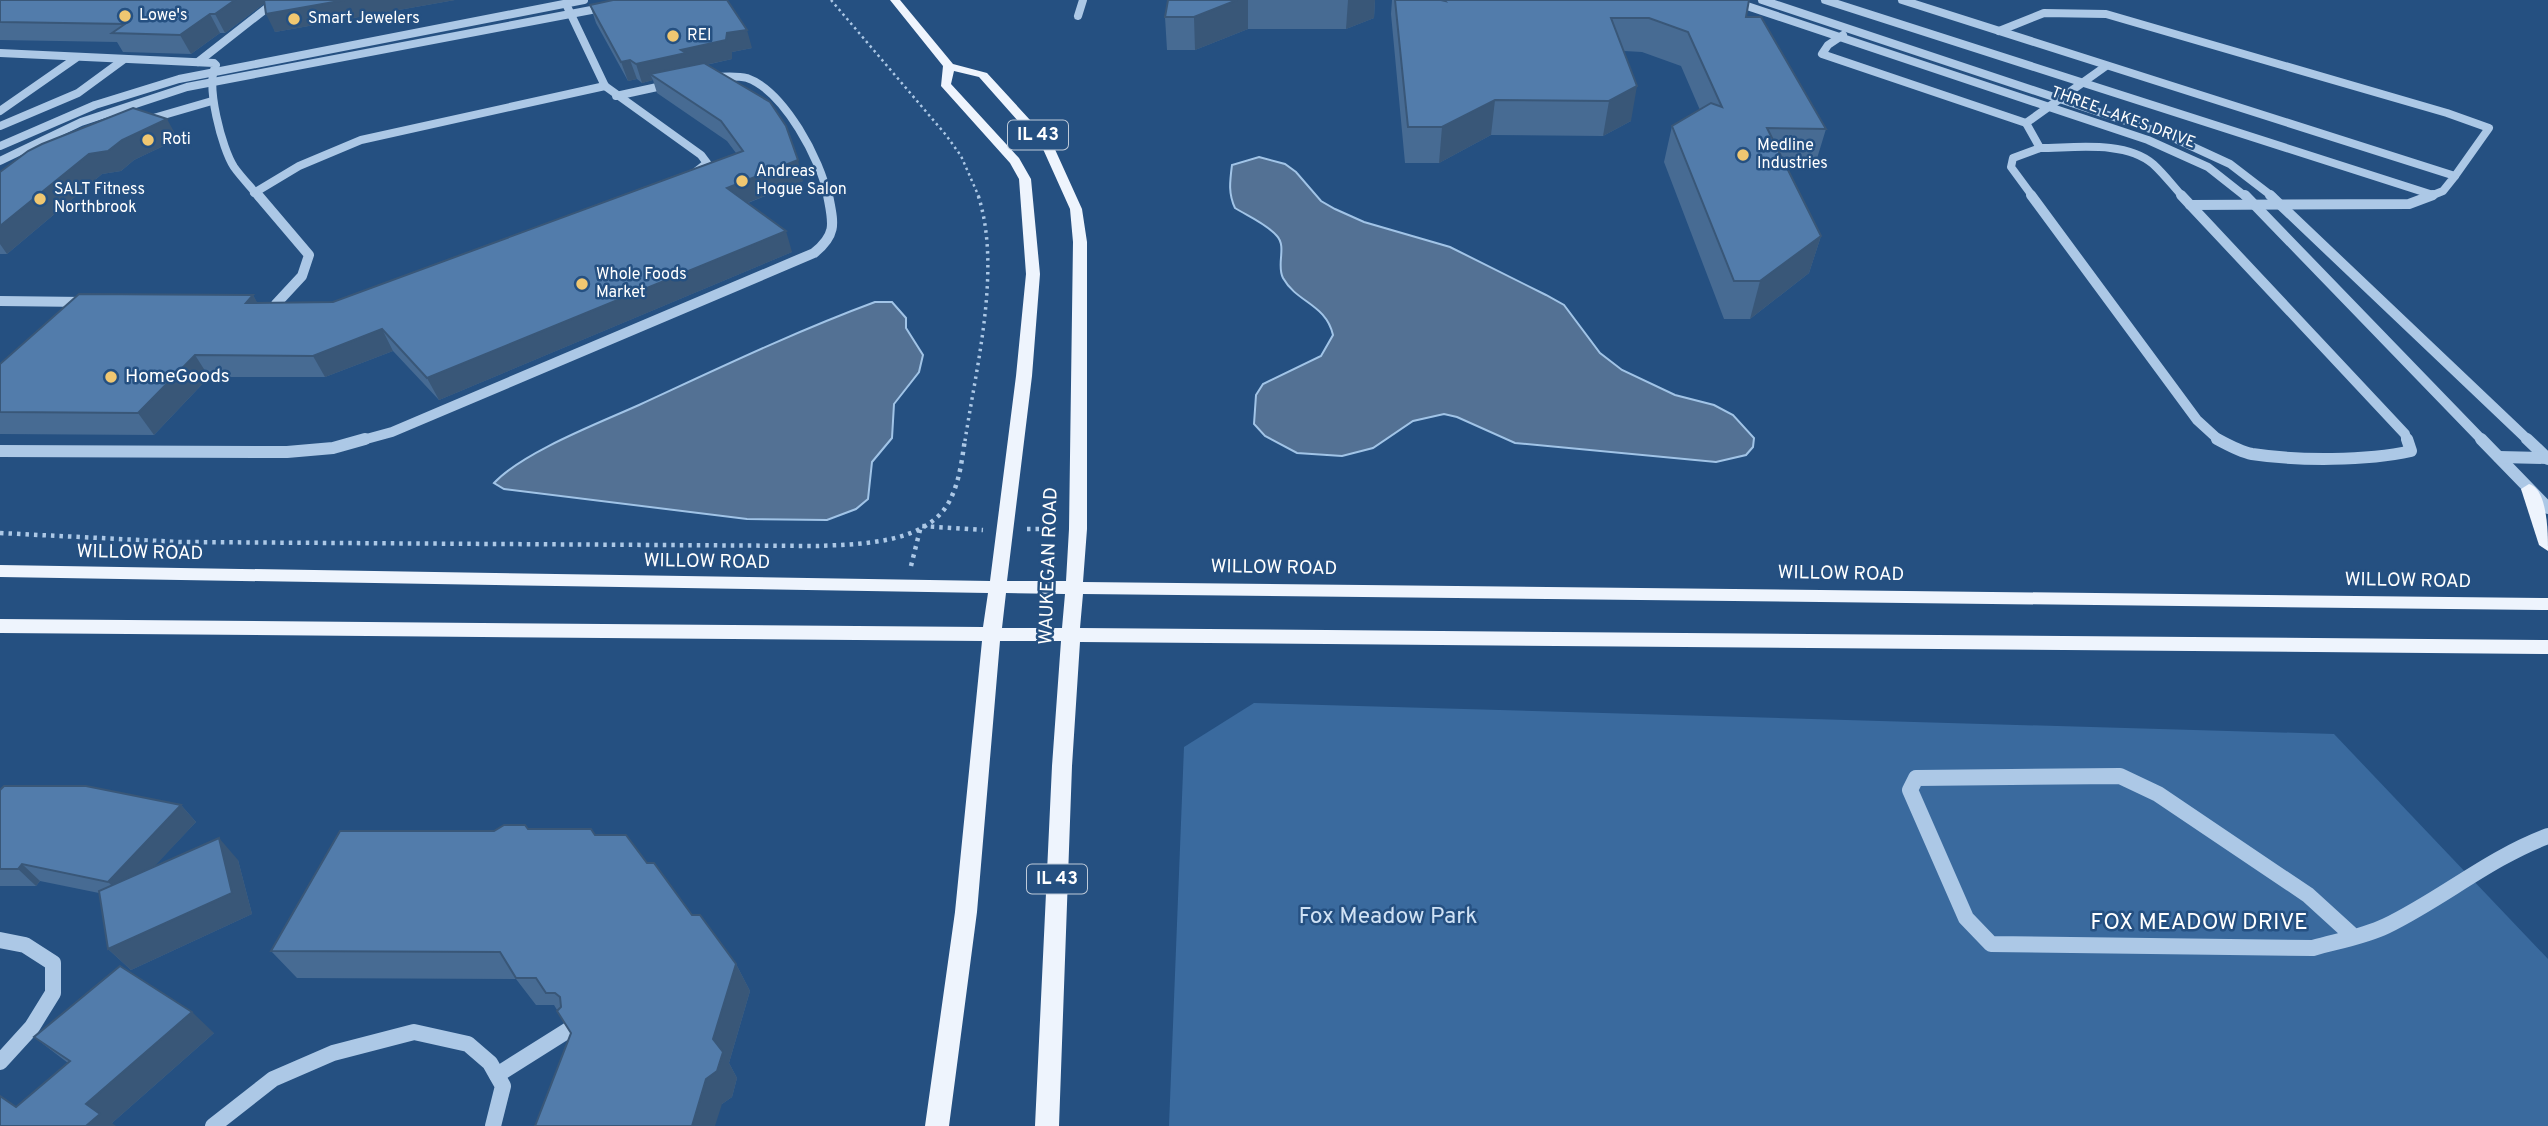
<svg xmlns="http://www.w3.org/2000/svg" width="2548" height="1126" viewBox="0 0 2548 1126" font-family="Overpass,sans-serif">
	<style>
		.green { fill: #3a6a9e }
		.water { fill: #537194; stroke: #a1c4e7; stroke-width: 2 }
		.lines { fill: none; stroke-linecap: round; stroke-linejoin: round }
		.path-far2 { stroke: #acc8e6; stroke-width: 2.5; stroke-dasharray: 2.5 3.5; stroke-linecap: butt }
		.path-far1 { stroke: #acc8e6; stroke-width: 3.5; stroke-dasharray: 2.5 4.5; stroke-linecap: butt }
		.path { stroke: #acc8e6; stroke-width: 4.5; stroke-dasharray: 3.5 5; stroke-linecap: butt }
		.minor-far3 { stroke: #acc8e6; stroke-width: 8 }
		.minor-far2 { stroke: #acc8e6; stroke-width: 10 }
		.minor-far1 { stroke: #acc8e6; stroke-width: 12 }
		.minor { stroke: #acc8e6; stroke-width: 16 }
		.major { fill: #eef4fd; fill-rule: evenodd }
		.wall { fill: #476b93 }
		.shaded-wall { fill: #395778 }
		.building { fill: #527cab; stroke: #395778; stroke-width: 2 }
		.poi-dot { fill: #f0c771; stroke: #255081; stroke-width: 2.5 }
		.labels { text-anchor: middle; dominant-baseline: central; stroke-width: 5; stroke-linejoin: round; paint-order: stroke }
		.far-poi-label { font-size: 16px; fill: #fff; stroke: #255081; text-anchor: start }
		.far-street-label { font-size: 16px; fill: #fff; stroke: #255081 }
		.shield { fill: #255081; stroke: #becad9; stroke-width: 2 }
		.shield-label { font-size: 18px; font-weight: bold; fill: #fff }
		.poi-label { font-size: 19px; fill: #fff; stroke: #255081; text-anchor: start }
		.street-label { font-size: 19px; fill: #fff; stroke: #255081 }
		.near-park-label { font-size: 23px; fill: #d0e2f5; stroke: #255081 }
		.near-street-label { font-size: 23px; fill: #fff; stroke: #255081 }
	</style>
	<rect width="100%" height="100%" fill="#255081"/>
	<path class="green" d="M1254,703l1080,31 214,225v167h-1379l15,-379z"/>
	<g class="water">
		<path d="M1259,157l26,7 11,8 25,29 14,8 29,13 86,25 96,48 18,10 36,48 22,17 53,25 39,10 19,10 21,23 -1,9 -7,8 -30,7 -201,-19 -58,-26 -13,-3 -31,7 -40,27 -31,8 -45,-3 -32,-17 -11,-12 2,-29 7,-11 58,-28 12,-21c-7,-31 -36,-32 -50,-57 -7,-13 4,-31 -6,-42 -10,-12 -29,-20 -42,-28 -7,-15 -5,-27 -3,-43z"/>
		<path d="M875,302h17l14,16v10l17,27 -4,17 -25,32 -2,34 -20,24 -4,37 -12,10 -29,11 -80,-1 -243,-30 -10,-6c29,-31 105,-60 145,-78 78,-36 155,-73 236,-103z"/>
	</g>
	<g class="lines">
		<path class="path-far2" d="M831,0l115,135 15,21 18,41"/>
		<path class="path-far1" d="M965,441c11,-74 37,-173 13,-246"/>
		<g class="path">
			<path d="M1027,529h29"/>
			<path d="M0,533l179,9 639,4c43,-2 112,-2 133,-48 9,-19 11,-39 14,-59"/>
			<path d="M911,566l10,-40 62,4"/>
		</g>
		<g class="minor-far3">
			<path d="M1729,0l419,140 60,27 38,30"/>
			<path d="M1762,0l403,134 65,30 43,33"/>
			<path d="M1825,0l608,195"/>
			<path d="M1902,0l553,176 -12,15 -15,6"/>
			<path d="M566,4l39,82 96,69 6,8 -14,11"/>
			<path d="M1078,16l5,-16"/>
			<path d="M1999,31l45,-18 62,1 341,99 42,15 -34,48"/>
			<path d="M1843,35l-15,10 -6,9 204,69"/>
			<path d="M0,53l214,10 2,2c-11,19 6,84 18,102 7,10 17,20 25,30"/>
			<path d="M198,62l79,-62"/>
			<path d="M709,77c12,0 27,-2 38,1 37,13 74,82 81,119"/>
			<path d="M616,96l55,-12"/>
			<path d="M0,111l76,-53"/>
			<path d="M143,121l69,-20"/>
			<path d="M0,126l78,-33 45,-33"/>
			<path d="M0,146l95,-41 84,-26 405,-79"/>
			<path d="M2040,148l-14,-25 80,-57"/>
			<path d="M2040,148c34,0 85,-8 113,16 11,10 20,22 30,33"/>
			<path d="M0,161l81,-39 106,-35 420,-80"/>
			<path d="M254,193l45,-27 62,-26 244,-54"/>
			<path d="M2033,197l-22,-30 2,-9 27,-10"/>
		</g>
		<g class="minor-far2">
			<path d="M258,195l51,60 -7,21 -26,28"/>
			<path d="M2031,195l166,225 23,21"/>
			<path d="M2181,195l224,239 2,7"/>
			<path d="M2245,195l238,246"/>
			<path d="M2270,195l259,246"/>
			<path d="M2190,205l219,-1 24,-9"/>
			<path d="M0,301l85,1"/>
			<path d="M359,441l33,-9 422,-179c24,-19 19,-31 14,-58"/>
		</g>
		<g class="minor-far1">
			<path d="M2217,439c11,6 24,13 35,15 46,7 115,7 159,-3l-4,-12"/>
			<path d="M2481,439l67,69"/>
			<path d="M2527,439l21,20"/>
			<path d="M0,451l287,1 46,-4 32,-9"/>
			<path d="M2499,457l48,1"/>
		</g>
		<g class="minor">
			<path d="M2353,936l-45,-41 -150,-101 -38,-18 -204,2 -6,12 56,128 25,26 322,4c24,-7 50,-11 73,-22 56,-27 103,-68 162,-90"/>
			<path d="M0,940l25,5 28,18v30l-21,34 -32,35"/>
			<path d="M497,1075l73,-46"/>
			<path d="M213,1126l60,-47 60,-26 81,-21 54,12 22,19 13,23 -10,40"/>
		</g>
		<g class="major">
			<path d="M890,0h10l53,64 34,9 66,72 29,64 5,33v287l-4,53 1465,16v12l-1465,-16 -3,34 1468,12v14l-1468,-12 -8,124 -13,360h-24l17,-360 9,-125h-61l-23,271 -28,214h-24l30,-214 27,-271 -982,-8v-14l983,8 5,-34 -988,-16v-12l990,16 26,-205 10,-102 -7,-95 -9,-16 -69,-77 2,-20zM954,71l25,6 64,72 27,60 3,33 -4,287 -3,52h-59l25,-205 8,-102 -9,-95 -12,-21 -68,-74zM1006,593l59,1 -3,34h-60z"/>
			<path d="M2529,484c19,5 19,51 19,67l-9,-6 -18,-56z"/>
		</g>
	</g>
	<g class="wall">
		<path d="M0,0h455l-180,32 -10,-29 -40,30h-5l-29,21 -68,-2 -6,-10 -117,-2z"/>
		<path d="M1168,0h207l-1,18 -28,11h-98l-53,21h-28l-2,-33z"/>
		<path d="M1392,0h357l-3,17 80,112 -11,36 -30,-1 36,72 -12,37 -59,46h-26l-60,-157 8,-36 28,-16 -19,-44 -39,-14 -18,-1 7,70 -28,15 -112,-1 -52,28h-34l-14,-149z"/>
		<path d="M590,5l162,43 -20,4v7l-26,6 97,116 -55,22 44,49 -353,148 -46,-49 -68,26h-116l-55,58 -154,-1v-70l253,-69 4,8 76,-1 403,-149 -9,-12 -70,-48 -4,-13 -11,3 -5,-4 -9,2 -32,-58z"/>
		<path d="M178,139l-44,21 -13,11 -19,3 -95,80h-7v-82z"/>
		<path d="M0,790l181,15 15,17 -42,44 84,-6 14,54 -121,56 -23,-21 -9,-56 -59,-12 -4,5h-36z"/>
		<path d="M528,829l67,6 52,28 89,101 14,27 -21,72 8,15 -5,19 -10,7 -151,-71 -17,-28h-18l-20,-26 -219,-1 -26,-27 223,-120z"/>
		<path d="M214,1033l-102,90 -96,-16 52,-44 -34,-26z"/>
	</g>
	<g class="shaded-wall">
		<path d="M235,0h34l-44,33 -10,-19z"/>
		<path d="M345,0h110l-180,32 -9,-18z"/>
		<path d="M1237,0h11v29l-53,21 -1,-33z"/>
		<path d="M1348,0h27l-1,18 -28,11z"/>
		<path d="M210,14l10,19 -29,21 -11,-19z"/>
		<path d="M747,30l5,18 -20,4v7l-41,9 -41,6 3,6 -11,3 -6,-19 45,-14 46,-17z"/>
		<path d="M630,60l7,19 -9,2 -7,-19z"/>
		<path d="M1637,86l-6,35 -28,15 6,-35z"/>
		<path d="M1495,100l-4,35 -52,28 3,-36z"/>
		<path d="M167,119l11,20 -44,21 -13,11 -19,3 -95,80 -7,-10v-18l89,-72z"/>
		<path d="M798,160l5,21 -69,27 -7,-20z"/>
		<path d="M786,231l6,21 -353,148 -12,-22z"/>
		<path d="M1821,236l-12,37 -59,46 10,-38z"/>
		<path d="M253,295l12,22 -19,-14z"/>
		<path d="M382,329l11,22 -68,26 -12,-21z"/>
		<path d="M195,355l14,22 -55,58 -16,-22z"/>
		<path d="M181,805l15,17 -71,76 -17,-16z"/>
		<path d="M219,838l19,22 14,54 -121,56 -23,-21z"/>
		<path d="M22,864l18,17 -4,5 -18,-17z"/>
		<path d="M736,964l14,27 -21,72 8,15 -5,19 -10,7 -7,22h-23l21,-87z"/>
		<path d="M192,1012l22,21 -102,90 4,3h-30v-22z"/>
	</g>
	<g class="building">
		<path d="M0,0h235l-20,14h-5l-30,21 -68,-2 13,-9 -125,-2z"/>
		<path d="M264,0h81l-79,14z"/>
		<path d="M613,0h114l20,30 -20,3 -1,7 -45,10 5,3 -50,11 -6,-4 -9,2 -31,-57z"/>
		<path d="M1168,0h69l-43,17h-29z"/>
		<path d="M1395,0h46l4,1 -1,-1h305l-3,17h15l65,112 -59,-1 54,108 -61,45h-26l-62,-155 39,-23 11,4 -34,-75 -39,-14h-38l26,68 -28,15 -114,-1 -53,27h-34z"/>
		<path d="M704,63l66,39 16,24 12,34 -71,28 59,43 -359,147 -45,-49 -69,27 -118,-1 -57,58 -138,-1v-48l79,-70 174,1 -7,8 87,-1 410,-151 -22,-30 -71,-47z"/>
		<path d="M133,108l34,11 -45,21 -14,11 -19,3 -89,72v-54l28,-21 14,-7z"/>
		<path d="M4,786h82l95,19 -73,77 -86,-18 -4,5h-18v-79z"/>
		<path d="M504,825h21l3,4h63l4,6h31l21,28h7l38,52h8l36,49 -23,75 10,13 -6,19 -11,8 -14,47h-157l36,-93 -14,-22 4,-4 -1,-10 -5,-4h-9l-10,-15h-20l-16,-26 -229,-1 69,-120h154z"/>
		<path d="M219,838l13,55 -124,56 -9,-58z"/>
		<path d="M120,966l72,46 -106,92 14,10 -14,12h-86v-30l16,11 54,-46 -36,-24z"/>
	</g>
	<g class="poi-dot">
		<circle cx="125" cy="16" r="7"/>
		<circle cx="294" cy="19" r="7"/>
		<circle cx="673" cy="36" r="7"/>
		<circle cx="148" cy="140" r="7"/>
		<circle cx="1743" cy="155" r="7"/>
		<circle cx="742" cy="181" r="7"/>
		<circle cx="40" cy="199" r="7"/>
		<circle cx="582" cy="284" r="7"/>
		<circle cx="111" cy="377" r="7"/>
	</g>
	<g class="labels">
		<g class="far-poi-label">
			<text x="139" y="16">Lowe's</text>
			<text x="308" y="19">Smart Jewelers</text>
			<text x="687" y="36">REI</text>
			<text x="162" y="140">Roti</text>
			<text x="1757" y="146">Medline<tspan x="1757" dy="18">Industries</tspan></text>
			<text x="756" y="172">Andreas<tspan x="756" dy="18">Hogue Salon</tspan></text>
			<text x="54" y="190">SALT Fitness<tspan x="54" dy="18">Northbrook</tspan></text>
			<text x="596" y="275">Whole Foods<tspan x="596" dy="18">Market</tspan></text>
		</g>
		<g class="far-street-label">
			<text transform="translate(2123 118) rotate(20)">THREE LAKES DRIVE</text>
		</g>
		<g class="shield">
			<rect x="1008" y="120.5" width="60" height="29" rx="5"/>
			<rect x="1027" y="864.5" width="60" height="29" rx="5"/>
		</g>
		<g class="shield-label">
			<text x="1038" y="135">IL 43</text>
			<text x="1057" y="879">IL 43</text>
		</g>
		<g class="poi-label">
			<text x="125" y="377">HomeGoods</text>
		</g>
		<g class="street-label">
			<text transform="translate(140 553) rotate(1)">WILLOW ROAD</text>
			<text transform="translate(707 562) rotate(1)">WILLOW ROAD</text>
			<text transform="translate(1049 566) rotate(-88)">WAUKEGAN ROAD</text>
			<text transform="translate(1274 568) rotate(1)">WILLOW ROAD</text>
			<text transform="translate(1841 574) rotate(1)">WILLOW ROAD</text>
			<text transform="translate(2408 581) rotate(1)">WILLOW ROAD</text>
		</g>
		<g class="near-park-label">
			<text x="1388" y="917">Fox Meadow Park</text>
		</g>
		<g class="near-street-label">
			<text x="2199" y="923">FOX MEADOW DRIVE</text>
		</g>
	</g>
</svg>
